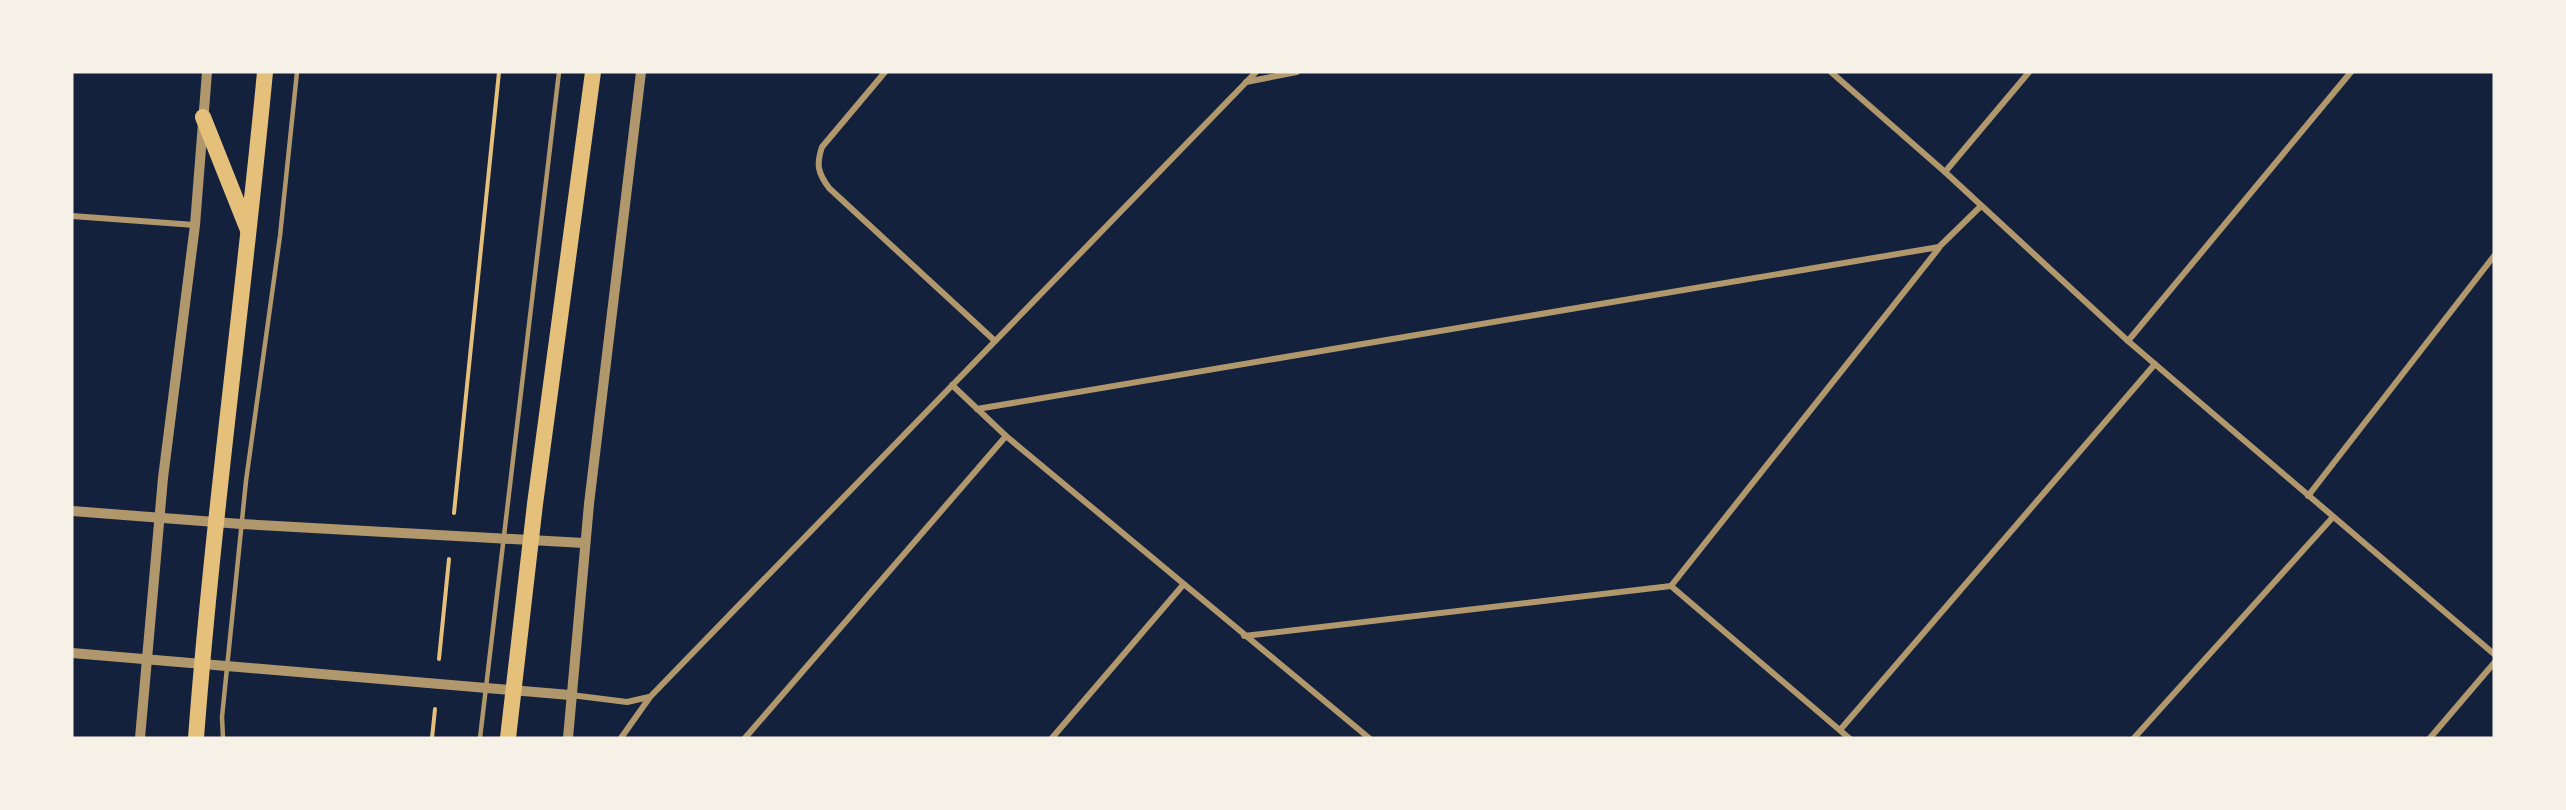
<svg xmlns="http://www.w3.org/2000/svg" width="2566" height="810" viewBox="0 0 2566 810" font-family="'Source Sans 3',sans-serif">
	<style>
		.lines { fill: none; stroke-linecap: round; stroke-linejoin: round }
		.path { stroke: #e5c07b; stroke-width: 4 }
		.service { stroke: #b1986c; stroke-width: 4.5 }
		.minor { stroke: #b1986c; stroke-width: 6 }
		.tertiary { stroke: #b1986c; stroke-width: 10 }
		.trunk { stroke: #e5c07b; stroke-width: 16 }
	</style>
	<rect width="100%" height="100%" fill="#14213d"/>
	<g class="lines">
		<g class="path">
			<path d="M454,513l45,-441"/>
			<path d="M439,659l10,-100"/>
			<path d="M432,738l3,-29"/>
		</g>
		<g class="service">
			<path d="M223,738l-1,-21 24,-236 34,-245 17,-164"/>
			<path d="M480,738l79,-666"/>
		</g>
		<g class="minor">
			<path d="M885,72l-63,75c-6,18 -4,26 7,41l166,153"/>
			<path d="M1831,72l114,100 183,169 366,313"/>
			<path d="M1246,82l51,-10"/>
			<path d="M1945,172l84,-100"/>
			<path d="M72,216l123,9"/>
			<path d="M2128,341l223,-269"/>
			<path d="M952,385l54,51 363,302"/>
			<path d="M977,409l962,-162 42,-41"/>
			<path d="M2308,496l186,-240"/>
			<path d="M1671,586l178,152"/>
			<path d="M1244,636l427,-50 268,-338"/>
			<path d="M571,695l56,7 22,-5"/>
			<path d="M1840,730l315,-366"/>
			<path d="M621,738l29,-41 606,-625"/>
			<path d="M745,738l261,-302"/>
			<path d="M1052,738l131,-153"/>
			<path d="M2134,738l199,-221"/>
			<path d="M2430,738l64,-75"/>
		</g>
		<g class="tertiary">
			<path d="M72,511l169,13 343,19"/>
			<path d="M72,653l498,42"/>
			<path d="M140,738l23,-260 32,-253 12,-153"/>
			<path d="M568,738l21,-234 52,-432"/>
		</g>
		<g class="trunk">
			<path d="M203,117l45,113"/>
			<path d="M196,738c17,-223 48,-444 69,-666"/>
			<path d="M508,738l27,-234 58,-432"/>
		</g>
	</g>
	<rect width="2566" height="810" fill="none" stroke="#f6f1e7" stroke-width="147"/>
</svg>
